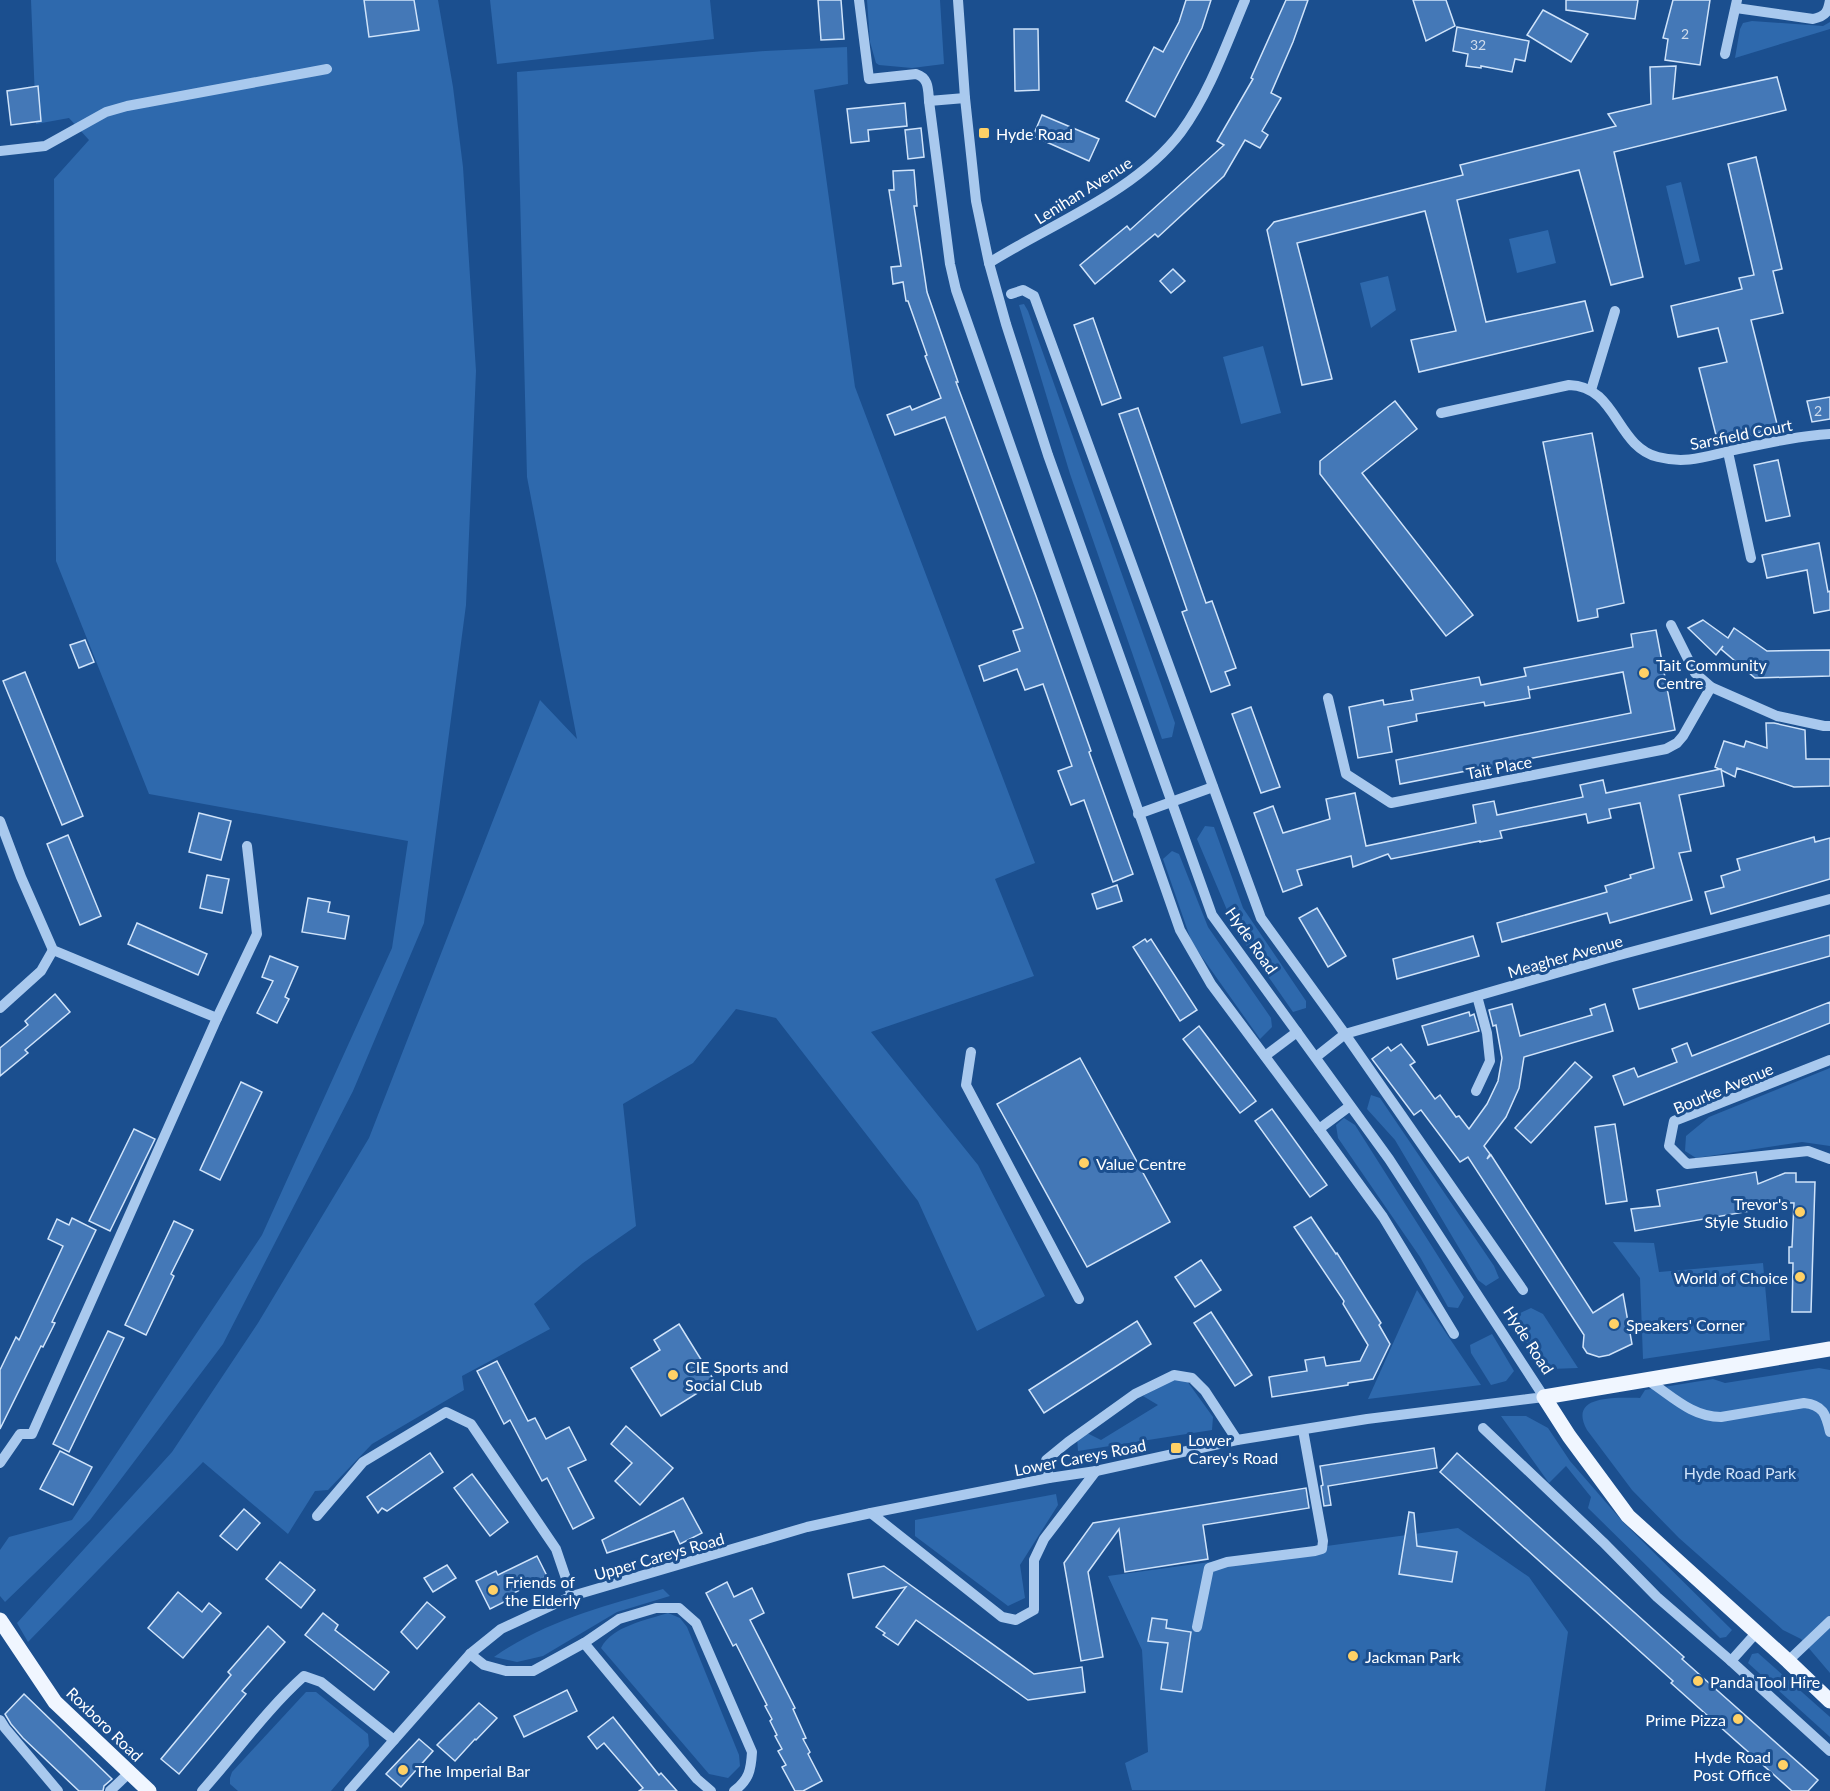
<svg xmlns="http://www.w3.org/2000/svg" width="1830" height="1791" viewBox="0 0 1830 1791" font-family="Lato,sans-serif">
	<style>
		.green { fill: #2e69ad }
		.building { fill: #4478b7; stroke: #cfe3fa; stroke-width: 1.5 }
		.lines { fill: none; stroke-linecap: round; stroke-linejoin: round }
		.minor { stroke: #a9c9ee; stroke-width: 10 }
		.major { stroke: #f0f6ff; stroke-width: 15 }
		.poi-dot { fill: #ffd166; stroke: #1b4f8f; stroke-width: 2 }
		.labels { text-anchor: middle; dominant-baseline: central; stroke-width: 6; stroke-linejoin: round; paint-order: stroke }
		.number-label { font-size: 14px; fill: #d0dded }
		.poi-label { font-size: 16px; fill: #fff; stroke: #1b4f8f; text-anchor: start }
		.street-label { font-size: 16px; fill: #fff; stroke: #1b4f8f }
		.park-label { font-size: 16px; fill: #cfe3fa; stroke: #1b4f8f }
	</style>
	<rect width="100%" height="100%" fill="#1b4f8f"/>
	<g class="green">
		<path d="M31,0h407l15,87 10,80 13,204 -10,234 -42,318 -71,168 -130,253 -133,176 -85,82 -5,-6v-46l9,-13 63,-17 190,-285 130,-287 16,-107 -259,-47 -93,-233 -2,-382 35,-39 -20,-22 -33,6z"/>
		<path d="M490,0h220l4,39 -217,25z"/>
		<path d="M867,0h73l4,64 -32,4 -33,-3 -3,-2 -6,-21z"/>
		<path d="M1752,21l71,5 7,-4v7l-95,29 5,-29 3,-6z"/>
		<path d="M847,47l1,37 -34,6 41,297 180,476 -40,16 39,97 -163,56 107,133 67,131 -68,35 -59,-130 -142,-183 -40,-9 -43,54 -70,41 13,122 -53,37 -49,41 16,25 -88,47 2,14 -92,54 -44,46 -13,1 -27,43 -85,-72 -175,180 -11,-19 155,-171 86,-129 111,-185 171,-438 37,39 -50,-262 -10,-405 248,-21z"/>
		<path d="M1681,182l19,79 -15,4 -19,-79z"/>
		<path d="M1548,230l8,33 -39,10 -8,-34z"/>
		<path d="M1388,276l8,34 -25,18 -11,-45z"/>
		<path d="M1024,304l4,7 147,412 -3,14 -10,2 -92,-265 -51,-169z"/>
		<path d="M1263,346l18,67 -40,11 -18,-67z"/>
		<path d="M1205,826l9,1 29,81 63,93v7l-13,4 -58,-83 -38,-90z"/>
		<path d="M1172,851l7,3 29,73 63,91 1,9 -12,12 -68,-96 -29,-84z"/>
		<path d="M1830,1068v78l-28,-4 -106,16 -11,-7 1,-15 23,-19z"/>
		<path d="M1371,1095l9,3 114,168 5,12 -13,8 -8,-6 -83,-140 -28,-31z"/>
		<path d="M1344,1118l11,7 109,172 -6,11 -10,-1 -28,-50 -82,-119 -2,-13z"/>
		<path d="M1613,1242l41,1 5,29 104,-9 7,77 -127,19 -3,-81z"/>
		<path d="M1417,1290l64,95 -113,14z"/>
		<path d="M1531,1308l12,6 35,54 -28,1c-18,-17 -28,-29 -36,-53z"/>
		<path d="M1492,1334l22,37 -8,10 -15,4 -20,-32 -1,-8z"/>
		<path d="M1819,1368l11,2v303l-29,-34 -18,-9 -104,-92 -47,-48 -45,-60c-20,-36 31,-32 53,-32l5,-8 68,-11 12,4z"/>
		<path d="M1174,1379l13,2 26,36 -1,13 -134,21 -1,-14 8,-5 16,8 57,-35 -15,-9z"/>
		<path d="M1501,1416h25l22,12 22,33 53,61 109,108 -6,7 -6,1 -132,-130 3,-11 -25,-31 -17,17z"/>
		<path d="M1056,1494l2,11 -38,60 5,33 -17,8 -93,-70v-16z"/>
		<path d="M1458,1528l71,49 39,55 -23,159 -413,-1 -7,-27 23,-11 -6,-102 -34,-74z"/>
		<path d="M663,1589l7,7 -53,16 -74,44 -26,6 -23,-5c51,-36 111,-51 169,-68z"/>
		<path d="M668,1613l12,5 7,9 52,128 1,11 -12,12 -19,-4 -108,-126c11,-22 46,-28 67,-35z"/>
		<path d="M1758,1653l72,64v20l-82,-74 4,-9z"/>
		<path d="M306,1692h10l52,42 1,12 -38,45h-93l-8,-7v-6l2,-6z"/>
	</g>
	<g class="building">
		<path d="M364,0h50l5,30 -50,7z"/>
		<path d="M818,0h23l3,39 -23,1z"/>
		<path d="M1186,0h25l-9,28 -47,89 -29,-16 28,-54 9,5 16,-30z"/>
		<path d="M1286,0h22l-15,42 -22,51 10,5 -19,33 6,4 -8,13 -15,-8 -21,36 -66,61 -3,-3 -60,50 -15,-19 47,-39 3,4 94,-85 -7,-4 36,-62 -2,-1z"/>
		<path d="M1413,0h33l9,26 -29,15z"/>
		<path d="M1566,0h72l-3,19 -69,-9z"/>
		<path d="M1673,0h37l-10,65 -35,-5 3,-21 -5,-1z"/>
		<path d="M1543,10l45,24 -17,28 -44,-27z"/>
		<path d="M1457,27l72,14 -4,20 -10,-2 -3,13 -31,-6v2l-15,-2 2,-12 -15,-3z"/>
		<path d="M1014,29h24l1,61 -24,1z"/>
		<path d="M1676,66l-3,33 104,-22 9,33 -172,42 29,125 -32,8 -32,-115 -122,30 29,122 99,-21 8,30 -174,41 -8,-32 45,-9 -31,-120 -128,32 35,136 -30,6 -35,-155 7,-8 189,-47 -3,-10 156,-39 -8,-12 43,-10 -1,-37z"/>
		<path d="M38,86l3,35 -30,4 -4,-34z"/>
		<path d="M905,103l2,23 -39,4 1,11 -18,2 -4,-34z"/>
		<path d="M1042,115l57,24 -10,22 -56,-25z"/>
		<path d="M921,128l3,29 -16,2 -3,-29z"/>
		<path d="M1756,157l26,112 -9,2 10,42 -32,7 27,108 -60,15 -19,-75 28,-6 -9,-34 -40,9 -7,-31 71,-17 -3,-11 15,-3 -26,-111z"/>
		<path d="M914,170l3,36h-3l13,86 31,90h-2l80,214 55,155 -2,1 44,122 -20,8 -29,-82 -13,5 -13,-34 14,-5 -29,-82 -18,6 -8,-21 -33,12 -5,-15 41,-15 -7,-20 10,-3 -78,-211 -50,18 -8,-20 23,-9 2,4 29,-12 -16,-42 2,-1 -19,-54h-2l-3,-19 -10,2 -2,-17 10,-1 -12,-76h5l-1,-19z"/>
		<path d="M1173,269l12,12 -14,12 -11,-12z"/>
		<path d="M1093,318l28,80 -19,7 -28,-80z"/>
		<path d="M1830,397v22l-18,3 -5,-21z"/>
		<path d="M1395,401l22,28 -55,44 111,142 -27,21 -126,-162v-13z"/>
		<path d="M1138,408l68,195 6,-2 24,67 -11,4 5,13 -19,7 -29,-80 5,-2 -68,-196z"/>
		<path d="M1592,433l32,170 -27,6 1,8 -20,4 -35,-179z"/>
		<path d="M1778,460l12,56 -24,5 -12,-56z"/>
		<path d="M1819,543l9,49 2,-1v19l-16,3 -7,-43 -40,8 -5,-23z"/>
		<path d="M1703,620l25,18 6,-10 33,23 63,-1v26l-75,2 -34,-29 2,-3 -7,9 -28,-27z"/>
		<path d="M1656,630l19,100 -275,54 -4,-24 235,-47 -8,-41 -94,18 -1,-4 2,12 -45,8 -1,-4 -68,12 1,7 -29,6 4,25 -34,6 -9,-51 34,-7 1,5 29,-5 -2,-10 68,-13 2,8 45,-9 -2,-8 109,-21 -2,-13z"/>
		<path d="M85,640l9,22 -15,6 -9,-23z"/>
		<path d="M25,672l58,144 -21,9 -59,-144z"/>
		<path d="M1251,707l29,80 -19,6 -29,-79z"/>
		<path d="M1766,723h8l31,7 1,29h24v27l-36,1 -57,-19 -2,9 -20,-10 9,-26 20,6 2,-6 21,7z"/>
		<path d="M1721,769l3,17 -45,9 12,56 -12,2 13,47 -82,23 -3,-10 -105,29 -5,-19 110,-31 -2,-6 26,-8 -1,-3 24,-7 -14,-65 -31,6 2,9 -23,5 -2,-9 -86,17 2,7 -22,4v-1l-89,18 -3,-5 -35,13 -2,-11 -54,14 5,15 -19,7 -29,-79 19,-7 10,27 47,-14 -4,-20 29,-6 11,53 110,-23 -3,-18 21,-4 3,14 86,-18 -3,-12 23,-5 3,13z"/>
		<path d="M199,813l32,8 -10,39 -32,-8z"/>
		<path d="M68,835l33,81 -21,9 -33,-81z"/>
		<path d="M1814,837l1,5 15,-4v41l-119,35 -6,-22 19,-5 -3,-11 19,-6 -3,-11z"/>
		<path d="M207,875l22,4 -7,34 -22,-5z"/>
		<path d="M1117,885l5,16 -25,8 -5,-15z"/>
		<path d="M308,898l22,4 -2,10 21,4 -4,23 -43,-7z"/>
		<path d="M1317,908l29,48 -18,11 -29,-49z"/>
		<path d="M137,923l70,31 -9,21 -70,-31z"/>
		<path d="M1830,935v21l-191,53 -6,-20z"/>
		<path d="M1473,936l6,20 -82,23 -4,-20z"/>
		<path d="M1145,939l2,3 4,-3 46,71 -17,11 -47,-74z"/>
		<path d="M270,956l28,11 -13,30 4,2 -12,24 -20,-10 16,-32 -11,-4z"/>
		<path d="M55,994l15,18 -45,38 3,3 -28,23v-28l28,-23 -3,-4z"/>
		<path d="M1830,1002v21l-206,82 -11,-29 21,-8 4,9 39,-15 -5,-13 15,-6 5,13z"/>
		<path d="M1512,1004l8,32 72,-21 -2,-6 15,-5 8,27 -89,26 -5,31 -13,29 -22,29 6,8 -3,5 4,-4 102,158 30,-19 9,50 -23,11 -10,2 -12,-4 -4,-6 1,-12 -116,-178 -8,5 -39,-52 -7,5 -42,-56 16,-12 3,4 10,-7 14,18 -5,3 25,34 5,-4 16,22 3,-1 10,13 18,-25 11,-23 4,-23 -6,-33 -3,1 -4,-16z"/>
		<path d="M1469,1012l1,4 4,-2 5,17 -51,14 -6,-19z"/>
		<path d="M1199,1026l57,75 -16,12 -57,-74z"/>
		<path d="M1080,1058l90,164 -83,45 -90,-163z"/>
		<path d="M1575,1062l17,15 -61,66 -16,-15z"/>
		<path d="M241,1082l21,10 -42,88 -20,-10z"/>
		<path d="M1272,1109l55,76 -17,12 -55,-76z"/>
		<path d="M1615,1124l12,77 -21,3 -11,-77z"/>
		<path d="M134,1129l21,10 -45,92 -21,-10z"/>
		<path d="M1756,1172l2,12 27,-11h11v9h19l-4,130h-19l1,-49h-4v-16h3l2,-44 -33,-1 1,7 -127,22 -4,-22 29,-3 -3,-16z"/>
		<path d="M1311,1217l25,37 1,-1 44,70 -2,2 11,19 -17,35 -25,4v2l-76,12 -3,-20 38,-6 -2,-11 19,-3 2,9 34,-5 8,-16 -25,-41 1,-3 -50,-74z"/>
		<path d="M72,1218l24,12 -44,92 3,1 -12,24 -2,-1 -41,83v-59l16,-33 3,3 44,-94 -15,-7 9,-20 12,6z"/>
		<path d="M174,1221l19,9 -22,44 3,2 -28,59 -21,-10z"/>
		<path d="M1201,1260l20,30 -26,17 -20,-30z"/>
		<path d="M1211,1312l41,63 -17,11 -41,-63z"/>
		<path d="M1137,1321l14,23 -107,69 -15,-23z"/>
		<path d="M679,1324l36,58 -54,34 -30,-48 29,-18 -6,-10z"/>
		<path d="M108,1331l16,7 -55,114 -16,-8z"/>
		<path d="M497,1361l31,60 7,-3 11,21 23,-12 17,33 -18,8 26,50 -21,11 -26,-51 -5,3 -32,-61 -6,4 -27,-53z"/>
		<path d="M626,1426l47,42 -33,37 -25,-24 17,-18 -21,-19z"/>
		<path d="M1434,1448l3,20 -109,18 3,19 -7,1 -3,-20 2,-1 -3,-19z"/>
		<path d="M60,1451l32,16 -19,38 -33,-16z"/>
		<path d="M430,1453l13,19 -56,39 -5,-3 -4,5 -11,-16z"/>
		<path d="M1457,1453l227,204 -2,2 136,121 -10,11h-16l-121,-108 2,-2 -233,-209z"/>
		<path d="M472,1474l36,48 -18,14 -36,-48z"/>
		<path d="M1306,1488l3,20 -106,17 5,34 -83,13 -6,-43 -31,43 15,85 -22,4 -17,-98 29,-40z"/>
		<path d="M683,1498l19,35 -22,11 -6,-13 -67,22 -5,-13z"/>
		<path d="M244,1509l16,14 -23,27 -17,-14z"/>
		<path d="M1409,1512l5,1 3,33 40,6 -5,30 -53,-8z"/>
		<path d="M537,1556l10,20 -39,20 2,3 -20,10 -14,-28 20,-10 2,4z"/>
		<path d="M280,1562l35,28 -14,18 -35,-29z"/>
		<path d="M447,1565l9,13 -23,14 -9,-14z"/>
		<path d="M884,1566l150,108 48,-7 3,25 -57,8 -112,-80 -18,25 -15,-10 2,-2 -9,-6 30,-40 -53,11 -5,-24z"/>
		<path d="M727,1582l7,15 18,-9 12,25 -14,7 45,88 -2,1 13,29 -3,1 7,13 -2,2 14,27 -19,10h-8l-13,-24 4,-2 -8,-14 4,-2 -7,-13 2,-1 -7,-14 2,-2 -7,-13 2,-1 -31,-61 -3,2 -27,-53z"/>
		<path d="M178,1592l24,20 7,-9 12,10 -38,45 -35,-30z"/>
		<path d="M427,1602l18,15 -28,32 -16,-17z"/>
		<path d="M323,1613l15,12 -3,5 54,42 -15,18 -69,-55z"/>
		<path d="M1152,1618l15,2 -1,8 25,4 -9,60 -21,-3 7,-46 -20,-2z"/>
		<path d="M268,1626l17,16 -43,49 4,3 -67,80 -18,-15 70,-84 -3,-3z"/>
		<path d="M567,1690l10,21 -53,26 -10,-21z"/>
		<path d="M24,1694l88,85 -8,7 -1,5h-24l-56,-53 -12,-14 -6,-10z"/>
		<path d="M479,1703l18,15 -21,22 -1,-1 -20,22 -18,-16z"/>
		<path d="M613,1717l46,58 2,-2 16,18h-38l4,-3 -39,-45 -7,6 -9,-12z"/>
		<path d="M419,1739l14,12 -32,36 -15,-13z"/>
	</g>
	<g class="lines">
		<g class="minor">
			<path d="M859,0l10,79 47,-5c13,4 12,15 13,27l36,-3"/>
			<path d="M1736,8l77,11c13,-3 15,-7 17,-19"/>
			<path d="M1725,54l12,-54"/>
			<path d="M929,101l21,163 6,26 224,640 31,54 108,145"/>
			<path d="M0,151l45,-5 61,-34 21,-6 200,-37"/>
			<path d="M989,263c62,-39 147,-71 192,-131 29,-40 45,-87 64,-132"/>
			<path d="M1011,294l12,-4 11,6 227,622 84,116 178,256"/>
			<path d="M1591,390l24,-79"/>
			<path d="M1441,413l128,-28c48,1 47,62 89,72 27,7 46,0 72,-6 33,-7 67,-15 100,-17"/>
			<path d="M1728,452l23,106"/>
			<path d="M1671,625l24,48 16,14 66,29 47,10h6"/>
			<path d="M1328,698l18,76 45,29 275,-54 11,-6 6,-7 28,-49"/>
			<path d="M1138,814l75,-27"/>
			<path d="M0,821l21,56 32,73 164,68"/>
			<path d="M0,1008l41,-37 12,-21"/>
			<path d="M971,1052l-5,33 113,214"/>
			<path d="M1265,1056l32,-24"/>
			<path d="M1316,1057l29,-23 267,-77 218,-58"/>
			<path d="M1830,1060l-156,61 -5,25 18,18 121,-13 22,8"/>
			<path d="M1476,1091l14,-30 -3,-28 -10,-37"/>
			<path d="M1350,1106l-31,23 64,88 71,117"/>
			<path d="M1649,1381c23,15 43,36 72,36l83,-14c19,2 22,11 26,29"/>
			<path d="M1483,1428l120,114 54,55 74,64 99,90"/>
			<path d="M0,1463l20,-29h12l185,-416 40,-84 -10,-88"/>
			<path d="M1049,1478l-3,-18 22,-18 67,-48 39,-19 18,3 13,13 32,49"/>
			<path d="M871,1513l131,104 14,3 18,-10v-50l10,-21 52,-68"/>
			<path d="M317,1516l46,-54 83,-50 25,12 85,125 16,47"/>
			<path d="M1197,1627l12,-59 18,-6 88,-11 7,-2 1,-8 -20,-111"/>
			<path d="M584,1643l113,136 14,12"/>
			<path d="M470,1654l14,11 22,6h27l51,-28 35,-24 37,-11h23l17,15 56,129c-1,18 -3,28 -18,39"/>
			<path d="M1731,1661l26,-29"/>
			<path d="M1788,1661l42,-40"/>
			<path d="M0,1720l5,8 53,63"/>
			<path d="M110,1791l19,-18"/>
			<path d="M202,1791c34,-38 64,-81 102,-115l17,6 73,58"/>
			<path d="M349,1791l121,-137 31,-25 71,-33 235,-69 64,-14 178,-35 47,-7 141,-31 130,-21 177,-22 -155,-238 -177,-244 -164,-460 -42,-131 -17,-61 -13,-62 -11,-103 -7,-98"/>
		</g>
		<g class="major">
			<path d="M1830,1349l-286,48 25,39 59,80 160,145 42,40"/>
			<path d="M0,1620l55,82 94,89"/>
		</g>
	</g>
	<g class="poi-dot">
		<rect x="978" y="127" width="12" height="12" rx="3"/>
		<circle cx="1644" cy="673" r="6"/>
		<circle cx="1084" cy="1163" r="6"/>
		<circle cx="1800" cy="1212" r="6"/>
		<circle cx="1800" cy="1277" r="6"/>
		<circle cx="1614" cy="1324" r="6"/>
		<circle cx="673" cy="1375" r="6"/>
		<rect x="1170" y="1442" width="12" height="12" rx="3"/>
		<circle cx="493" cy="1590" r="6"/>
		<circle cx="1353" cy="1656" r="6"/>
		<circle cx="1698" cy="1681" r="6"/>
		<circle cx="1738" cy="1719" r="6"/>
		<circle cx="1783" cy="1765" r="6"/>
		<circle cx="403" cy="1770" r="6"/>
	</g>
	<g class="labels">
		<g class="number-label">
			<text x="1685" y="33">2</text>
			<text x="1478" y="44">32</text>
			<text x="1818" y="410">2</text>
		</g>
		<g class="poi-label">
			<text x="996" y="133">Hyde Road</text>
			<text x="1656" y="664">Tait Community<tspan x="1656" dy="18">Centre</tspan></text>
			<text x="1096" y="1163">Value Centre</text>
			<text x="1788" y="1203" text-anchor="end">Trevor's<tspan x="1788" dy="18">Style Studio</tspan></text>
			<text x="1788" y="1277" text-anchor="end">World of Choice</text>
			<text x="1626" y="1324">Speakers' Corner</text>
			<text x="685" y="1366">CIE Sports and<tspan x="685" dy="18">Social Club</tspan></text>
			<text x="1188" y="1439">Lower<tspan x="1188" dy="18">Carey's Road</tspan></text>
			<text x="505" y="1581">Friends of<tspan x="505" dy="18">the Elderly</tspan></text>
			<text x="1365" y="1656">Jackman Park</text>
			<text x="1710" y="1681">Panda Tool Hire</text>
			<text x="1726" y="1719" text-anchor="end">Prime Pizza</text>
			<text x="1771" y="1756" text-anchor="end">Hyde Road<tspan x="1771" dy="18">Post Office</tspan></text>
			<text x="415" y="1770">The Imperial Bar</text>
		</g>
		<g class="street-label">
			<text transform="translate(1083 190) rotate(-32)">Lenihan Avenue</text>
			<text transform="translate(1741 434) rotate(-11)">Sarsfield Court</text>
			<text transform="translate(1499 767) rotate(-11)">Tait Place</text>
			<text transform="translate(1252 940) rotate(55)">Hyde Road</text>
			<text transform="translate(1565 956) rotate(-16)">Meagher Avenue</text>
			<text transform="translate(1723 1088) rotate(-23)">Bourke Avenue</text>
			<text transform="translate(1529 1340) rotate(57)">Hyde Road</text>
			<text transform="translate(1080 1457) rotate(-11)">Lower Careys Road</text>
			<text transform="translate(659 1556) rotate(-16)">Upper Careys Road</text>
			<text transform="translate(105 1724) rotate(44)">Roxboro Road</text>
		</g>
		<g class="park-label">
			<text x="1740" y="1472">Hyde Road Park</text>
		</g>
	</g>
</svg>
